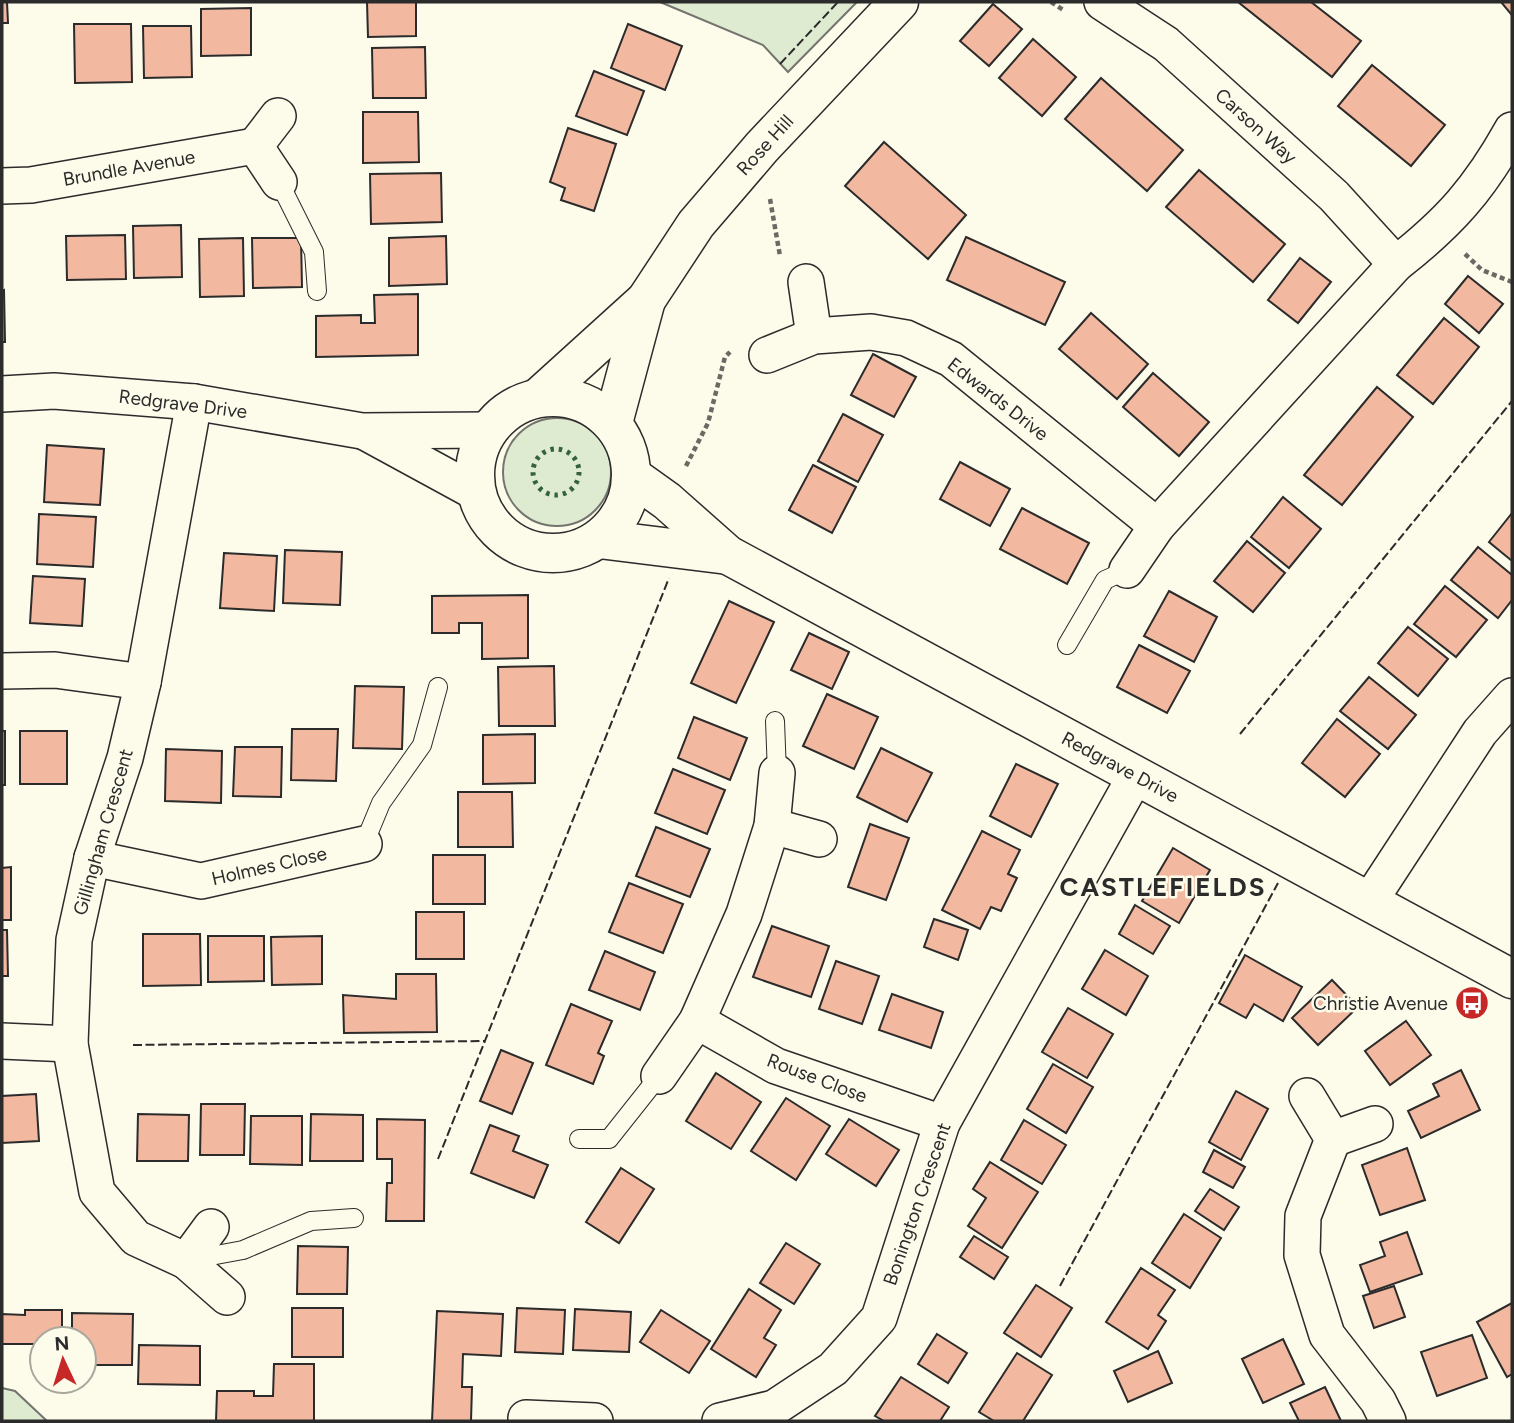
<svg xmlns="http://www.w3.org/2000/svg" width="1514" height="1423" viewBox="0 0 1514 1423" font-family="Figtree,sans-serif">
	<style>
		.green { fill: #deebd1; stroke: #74746e; stroke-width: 2 }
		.building { fill: #f2b8a0; stroke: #2b2b2b; stroke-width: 2 }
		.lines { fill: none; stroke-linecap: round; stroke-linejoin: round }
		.lane-casing { stroke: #2b2b2b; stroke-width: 20 }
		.street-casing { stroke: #2b2b2b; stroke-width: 38 }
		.secondary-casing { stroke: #2b2b2b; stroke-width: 41 }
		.path { stroke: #6a6964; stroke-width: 4.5; stroke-dasharray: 5 3.5; stroke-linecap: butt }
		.lane { stroke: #fdfbea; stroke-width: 18 }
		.street { stroke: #fdfbea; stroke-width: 35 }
		.secondary { stroke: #fdfbea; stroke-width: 38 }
		.hedge { stroke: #34623c; stroke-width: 5; stroke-dasharray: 3.5 5; stroke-linecap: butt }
		.fence { stroke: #2b2b2b; stroke-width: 2; stroke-dasharray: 9 3.5; stroke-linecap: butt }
		.labels { text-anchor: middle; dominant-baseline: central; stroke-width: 5; stroke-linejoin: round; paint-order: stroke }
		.street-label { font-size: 19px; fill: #2b2b2b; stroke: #fdfbea }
		.poi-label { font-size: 19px; fill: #2b2b2b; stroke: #fdfbea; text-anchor: end }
		.district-label { font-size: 26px; font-weight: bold; letter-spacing: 2px; fill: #2b2b2b; stroke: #fdfbea }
	</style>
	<rect width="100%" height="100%" fill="#fdfbea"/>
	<g class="green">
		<path d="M660,2h197l-69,70 -25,-27z"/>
		<circle cx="557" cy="472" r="54"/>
		<path d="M2,1388l13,3 32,30h-45z"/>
	</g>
	<g class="building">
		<path d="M2,2h5l1,21h-6z"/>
		<path d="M367,2h49v34l-48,1z"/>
		<path d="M1238,2h73l50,39 -29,36z"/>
		<path d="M1501,2h11v11l-1,1z"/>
		<path d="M993,4l29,25 -33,37 -29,-25z"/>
		<path d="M251,8v47l-50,1v-47z"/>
		<path d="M74,24h57l1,58 -57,1z"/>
		<path d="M628,24l54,22 -17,44 -54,-22z"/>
		<path d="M143,26h48l1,51 -48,1z"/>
		<path d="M1033,39l43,38 -34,39 -43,-38z"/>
		<path d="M425,47l1,51h-53l-1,-50z"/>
		<path d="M1372,65l73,60 -34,41 -73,-60z"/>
		<path d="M594,71l50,20 -17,44 -51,-19z"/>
		<path d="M1101,78l82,72 -36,41 -82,-72z"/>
		<path d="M363,112h55l1,50 -56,1z"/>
		<path d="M568,128l48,16 -22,67 -33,-11 4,-12 -15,-6z"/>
		<path d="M884,142l82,73 -38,44 -83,-73z"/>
		<path d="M1199,170l86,74 -32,38 -87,-75z"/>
		<path d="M441,173l1,49 -71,2 -1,-50z"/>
		<path d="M181,225l1,52 -48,1 -1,-52z"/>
		<path d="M125,235l1,44 -59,1 -1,-44z"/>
		<path d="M446,236l1,48 -58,2v-48z"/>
		<path d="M966,237l99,45 -20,43 -98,-45z"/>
		<path d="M243,238l1,58 -44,1 -1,-58z"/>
		<path d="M252,238h49l1,49 -49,1z"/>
		<path d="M1300,258l31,24 -33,41 -30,-23z"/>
		<path d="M1468,276l35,28 -24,29 -34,-29z"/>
		<path d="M4,290l1,52h-3v-51z"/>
		<path d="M418,294v61l-102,2v-41l45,-1v8h14l-1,-28z"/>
		<path d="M1091,313l57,51 -31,35 -58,-50z"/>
		<path d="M1444,318l35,29 -46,57 -36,-29z"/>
		<path d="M873,354l43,23 -22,40 -43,-22z"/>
		<path d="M1153,373l56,49 -30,34 -56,-49z"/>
		<path d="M1377,387l36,30 -71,88 -38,-30z"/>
		<path d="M843,414l40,21 -25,47 -40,-21z"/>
		<path d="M47,445l57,4 -4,56 -56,-3z"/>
		<path d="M960,462l50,27 -20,37 -50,-27z"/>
		<path d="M813,465l43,22 -24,46 -43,-23z"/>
		<path d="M1283,497l38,32 -32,39 -38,-31z"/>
		<path d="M1022,508l67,35 -22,41 -67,-35z"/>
		<path d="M1512,513v48l-23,-19z"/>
		<path d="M39,514l57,3 -3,50 -56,-3z"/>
		<path d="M1247,541l38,32 -32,39 -39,-31z"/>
		<path d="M1478,547l34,28v25l-14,18 -47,-38z"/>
		<path d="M285,550l57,2 -2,53 -57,-2z"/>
		<path d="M224,553l53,3 -3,55 -54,-3z"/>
		<path d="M33,576l52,3 -3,47 -52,-3z"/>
		<path d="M1445,586l42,34 -31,37 -42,-33z"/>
		<path d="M1169,591l48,26 -23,45 -50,-26z"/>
		<path d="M528,595v63l-46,1v-36h-23v10h-27v-37z"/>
		<path d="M729,601l45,21 -38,81 -45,-20z"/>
		<path d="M1408,627l40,32 -30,37 -40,-33z"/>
		<path d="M809,633l40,19 -17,37 -41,-19z"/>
		<path d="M1139,645l51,26 -23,42 -50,-26z"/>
		<path d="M554,666l1,60h-56l-1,-59z"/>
		<path d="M1369,677l47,38 -28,34 -48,-38z"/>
		<path d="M355,686l49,1 -2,62 -49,-1z"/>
		<path d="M827,694l51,23 -24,52 -51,-23z"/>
		<path d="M694,717l53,21 -17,42 -52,-22z"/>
		<path d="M1337,719l43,35 -35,43 -43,-34z"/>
		<path d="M292,729h46l-2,52 -45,-1z"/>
		<rect x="2" y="731" width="3" height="54"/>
		<rect x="20" y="731" width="47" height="53"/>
		<path d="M535,734v49l-52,1v-49z"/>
		<path d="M235,747h47l-1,50 -48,-1z"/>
		<path d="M881,748l51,25 -25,49 -50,-25z"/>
		<path d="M166,749l56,2 -1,52 -56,-2z"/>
		<path d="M1016,764l42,20 -27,53 -41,-21z"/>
		<path d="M673,769l52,21 -18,44 -52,-21z"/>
		<path d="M458,792h54l1,55h-55z"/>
		<path d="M870,824l39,14 -23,62 -38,-13z"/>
		<path d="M656,827l54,22 -20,48 -54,-21z"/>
		<path d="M982,831l38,19 -12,24 9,4 -16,33 -10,-4 -11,22 -38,-19z"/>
		<path d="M1173,848l37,22 -31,53 -37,-22z"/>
		<rect x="433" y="855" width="52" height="49"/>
		<path d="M11,867v53h-9v-52z"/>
		<path d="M629,883l54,21 -20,49 -54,-21z"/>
		<path d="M1135,905l35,21 -17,28 -34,-20z"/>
		<rect x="416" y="912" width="48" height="47"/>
		<path d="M934,919l34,11 -10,30 -34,-13z"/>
		<path d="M772,926l57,20 -18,51 -58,-20z"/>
		<path d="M2,930h5l1,46h-6z"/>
		<path d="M143,934h57l1,51 -58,1z"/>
		<path d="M208,936h56v45l-56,1z"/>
		<path d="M322,936v48l-50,1 -1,-48z"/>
		<path d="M1105,950l43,26 -22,39 -44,-26z"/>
		<path d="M605,951l50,21 -15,38 -51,-20z"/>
		<path d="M1245,955l57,32 -19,34 -29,-17 -8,14 -27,-15z"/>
		<path d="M836,961l43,15 -17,48 -43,-15z"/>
		<path d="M396,974h40l1,58 -93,1 -1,-38 53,4z"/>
		<path d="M1332,980l26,27 -40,38 -26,-27z"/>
		<path d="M892,994l51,18 -12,36 -52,-18z"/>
		<path d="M571,1004l41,17 -14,32 6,3 -11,28 -47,-19z"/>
		<path d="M1068,1008l45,26 -26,44 -45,-26z"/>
		<path d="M1406,1021l25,34 -41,30 -25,-34z"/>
		<path d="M501,1050l32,13 -21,51 -32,-13z"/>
		<path d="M1053,1064l40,23 -27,46 -39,-24z"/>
		<path d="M1461,1070l19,40 -59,28 -13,-27 31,-15 -6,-12z"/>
		<path d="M716,1073l45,29 -30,47 -45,-28z"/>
		<path d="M1236,1091l32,18 -27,51 -32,-18z"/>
		<path d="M36,1094l3,47 -37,2v-47z"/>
		<path d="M786,1098l44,28 -34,54 -45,-29z"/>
		<path d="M201,1104h44l-1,51h-44z"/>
		<path d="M138,1114l51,1 -1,46h-51z"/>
		<path d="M311,1114l52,1v46h-53z"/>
		<path d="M251,1116h51v49l-52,-1z"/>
		<path d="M377,1119l48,1 -1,101h-38l1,-38h5v-24h-15z"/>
		<path d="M849,1119l50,31 -23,36 -50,-32z"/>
		<path d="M1024,1120l42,25 -24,39 -41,-24z"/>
		<path d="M490,1125l29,11 -6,15 35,14 -14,33 -63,-25z"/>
		<path d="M1407,1148l18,52 -45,15 -18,-50z"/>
		<path d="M1214,1150l31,17 -12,21 -30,-16z"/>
		<path d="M990,1162l48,30 -36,56 -34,-22 18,-28 -13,-9z"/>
		<path d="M621,1168l33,21 -35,54 -33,-21z"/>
		<path d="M1210,1189l29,18 -15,23 -29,-19z"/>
		<path d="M1184,1214l37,24 -31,50 -38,-25z"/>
		<path d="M1407,1232l15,42 -52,18 -10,-27 25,-9 -5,-14z"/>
		<path d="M974,1236l34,21 -14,22 -34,-22z"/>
		<path d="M786,1243l34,21 -26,40 -34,-21z"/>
		<path d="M298,1246l50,1 -1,47h-50z"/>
		<path d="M1141,1268l34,22 -17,25 8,6 -18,28 -42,-27z"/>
		<path d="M1036,1285l36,23 -31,49 -37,-24z"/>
		<path d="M1394,1286l11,31 -31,11 -11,-32z"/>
		<path d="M749,1289l32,21 -17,28 12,7 -20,32 -45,-28z"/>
		<path d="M1512,1303v71l-5,3 -30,-55z"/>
		<rect x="292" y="1308" width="51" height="49"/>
		<path d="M517,1308l48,2 -2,44 -48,-2z"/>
		<path d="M575,1309l56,3 -2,40 -56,-2z"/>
		<path d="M25,1310h37v29h-20v5h-40v-30l23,1z"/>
		<path d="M661,1310l49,31 -21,32 -49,-31z"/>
		<path d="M437,1311l66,3 -2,42 -38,-2 -1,33h10l-1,34h-39z"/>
		<path d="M72,1313l61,1 -1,51h-48v-26h-12z"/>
		<path d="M937,1334l30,19 -19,30 -30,-19z"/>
		<path d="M1472,1335l15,43 -50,18 -16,-44z"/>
		<path d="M1283,1339l21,45 -41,19 -21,-44z"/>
		<path d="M139,1345l61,1v39l-62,-1z"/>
		<path d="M1158,1351l14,32 -44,19 -14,-31z"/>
		<path d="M1017,1353l35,22 -29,46h-29l-15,-9z"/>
		<path d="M274,1364h40v57h-98l1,-30h37v5h19z"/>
		<path d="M901,1377l48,30 -9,14h-56l-9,-5z"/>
		<path d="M1325,1387l16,34h-42l-9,-18z"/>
	</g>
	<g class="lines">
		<g class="lane-casing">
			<g id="lane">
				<path d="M279,182l35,70 3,39"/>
				<path d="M1067,645l38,-65 22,-10"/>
				<path d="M775,721l2,52"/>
				<path d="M364,844l17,-41 41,-58 16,-58"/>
				<path d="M579,1139h30l50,-63"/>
				<path d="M189,1260l54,-10 68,-29 43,-3"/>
			</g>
		</g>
		<g class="street-casing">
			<g id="street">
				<path d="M1102,2l64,42 168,152 62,68"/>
				<path d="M278,116l-23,30 24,36"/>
				<path d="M2,186l29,-1 224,-39"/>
				<path d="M806,282l8,54"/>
				<path d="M767,355l47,-19 57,-4 35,6 45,21 206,167"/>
				<path d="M2,394l52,-3 140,11 168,29 126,-1"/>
				<path d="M365,432l112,61"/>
				<path d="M1127,570l30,-44 239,-262c54,-42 83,-75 116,-134"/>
				<path d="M2,671l53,-1 88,12"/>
				<path d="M772,826l47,13"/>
				<path d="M92,858l109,23 163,-37"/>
				<path d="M1369,902l111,-170 32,-36"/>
				<path d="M697,1021l79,45 166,57"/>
				<path d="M2,1041l68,3"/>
				<path d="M659,1076l38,-55 47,-107 28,-88 5,-53"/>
				<path d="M1307,1096l26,43 42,-15"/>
				<path d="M1333,1139l-30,77 -1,39 25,80 51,66 10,20"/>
				<path d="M211,1227l-25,34 41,36"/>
				<path d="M186,1261l-50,-23 -39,-46 -27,-148 4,-104 18,-82 33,-100 18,-76 51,-280"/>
				<path d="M526,1418l69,3"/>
				<path d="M720,1421l54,-13 59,-39 46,-51 63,-195 194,-348"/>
			</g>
		</g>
		<g class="secondary-casing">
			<g id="secondary">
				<circle cx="553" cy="475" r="78"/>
				<path d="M539,397l107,-97 50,-76 66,-77 137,-145"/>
				<path d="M613,423l33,-123"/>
				<path d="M632,476l35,25 61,54 784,424"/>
				<path d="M599,539l129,16"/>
			</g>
		</g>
		<g class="path">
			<path d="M1051,2l14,9"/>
			<path d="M770,199l10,57"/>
			<path d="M1465,254l17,16 30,12"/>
			<path d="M686,466l22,-43 17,-66 5,-5"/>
		</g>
		<use href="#lane" class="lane"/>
		<use href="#street" class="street"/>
		<use href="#secondary" class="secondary"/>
		<circle class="hedge" cx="556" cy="472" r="23"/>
		<g class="fence">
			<path d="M780,64l58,-62"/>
			<path d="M1240,734l272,-333"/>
			<path d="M133,1045l352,-4"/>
			<path d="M438,1159l231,-581"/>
			<path d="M1060,1286l218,-403"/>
		</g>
	</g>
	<defs>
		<g id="bus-disc" transform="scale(1.75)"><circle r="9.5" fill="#c62828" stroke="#fdfbea"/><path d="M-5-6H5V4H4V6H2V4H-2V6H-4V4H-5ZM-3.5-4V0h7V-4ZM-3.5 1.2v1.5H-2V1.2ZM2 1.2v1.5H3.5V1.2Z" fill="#fff"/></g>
	</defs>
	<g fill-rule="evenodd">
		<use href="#bus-disc" x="1472" y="1003"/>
	</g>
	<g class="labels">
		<g class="street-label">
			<text transform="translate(1256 126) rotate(42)">Carson Way</text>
			<text transform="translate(765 145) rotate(-48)">Rose Hill</text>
			<text transform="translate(129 168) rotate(-10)">Brundle Avenue</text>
			<text transform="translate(998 399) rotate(38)">Edwards Drive</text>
			<text transform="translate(183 404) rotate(7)">Redgrave Drive</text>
			<text transform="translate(1120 767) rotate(28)">Redgrave Drive</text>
			<text transform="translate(103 832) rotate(-74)">Gillingham Crescent</text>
			<text transform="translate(269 866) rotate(-13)">Holmes Close</text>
			<text transform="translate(817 1078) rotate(21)">Rouse Close</text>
			<text transform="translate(917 1204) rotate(-71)">Bonington Crescent</text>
		</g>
		<g class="poi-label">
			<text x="1448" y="1003">Christie Avenue</text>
		</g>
		<g class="district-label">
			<text x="1163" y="887">CASTLEFIELDS</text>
		</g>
	</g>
	<rect width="1514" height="1423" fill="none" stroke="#2b2b2b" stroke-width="7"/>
	<g transform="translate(63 1360) rotate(356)"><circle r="33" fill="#fdfbea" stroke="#a9a89e" stroke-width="2"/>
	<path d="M0-5L12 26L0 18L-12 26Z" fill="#c62828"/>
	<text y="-10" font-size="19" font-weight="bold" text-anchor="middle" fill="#2b2b2b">N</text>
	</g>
</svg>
